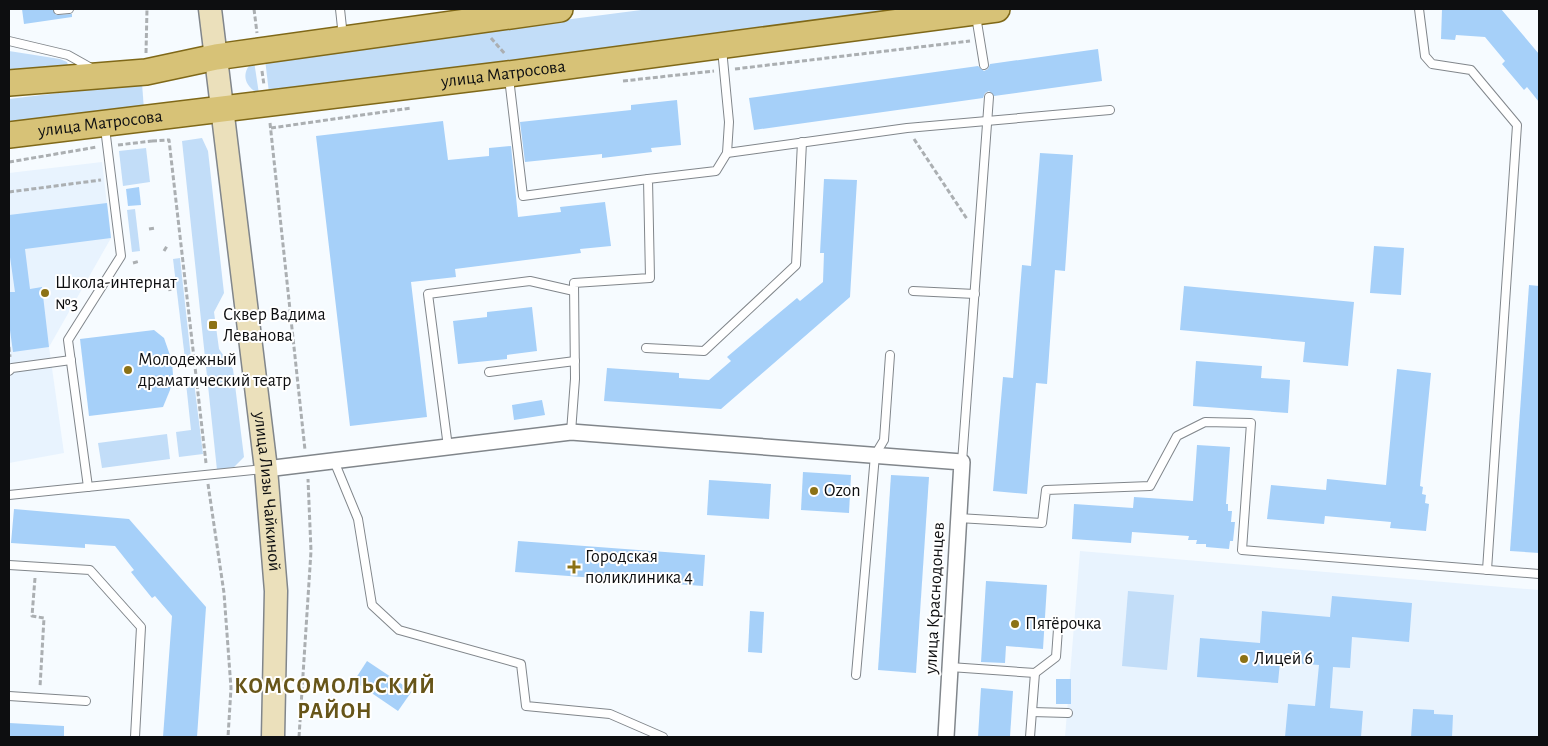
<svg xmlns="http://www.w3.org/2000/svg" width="1548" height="746" viewBox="0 0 1548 746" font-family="'Alegreya Sans',sans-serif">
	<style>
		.built { fill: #e8f3fe }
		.green { fill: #c2ddf8 }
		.building { fill: #a6d0f9 }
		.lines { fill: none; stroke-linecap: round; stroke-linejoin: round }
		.lane-casing { stroke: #81868b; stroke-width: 10 }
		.street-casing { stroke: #81868b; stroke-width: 18 }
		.secondary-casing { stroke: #81868b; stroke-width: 25 }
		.primary-casing { stroke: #7f6818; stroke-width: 28 }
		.path { stroke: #abafb2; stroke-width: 3; stroke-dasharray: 5 2.5; stroke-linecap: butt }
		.lane { stroke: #fff; stroke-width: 8 }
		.street { stroke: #fff; stroke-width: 15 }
		.secondary { stroke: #ebe0bb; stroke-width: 22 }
		.primary { stroke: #d7c277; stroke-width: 25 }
		.poi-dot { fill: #8c7216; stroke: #fff; stroke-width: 2 }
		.labels { text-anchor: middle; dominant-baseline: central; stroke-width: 4; stroke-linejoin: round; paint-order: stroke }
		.street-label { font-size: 18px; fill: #0d0e10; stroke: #fff }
		.poi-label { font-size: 18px; fill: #0d0e10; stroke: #fff; text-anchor: start }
		.district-label { font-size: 22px; font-weight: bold; letter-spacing: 1px; fill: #675519; stroke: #fff }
	</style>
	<rect width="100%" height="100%" fill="#f6fbff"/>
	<g class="built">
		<path d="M102,162l9,76 -62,109 15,106 -55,10v-290z"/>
		<path d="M1080,551l459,39v147h-474z"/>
	</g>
	<g class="green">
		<path d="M649,9h274l-654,84 -4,-34z"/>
		<path d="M9,51l51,8 7,3 2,6 -60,12z"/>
		<path d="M254,61l5,33c-15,-8 -19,-22 -5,-33z"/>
		<path d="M142,83l2,27 -135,17v-28z"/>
		<path d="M202,138l6,13 16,142 -10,19 5,37 14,20 11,88 -10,10 -17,3 -35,-329z"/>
		<path d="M146,148l4,34 -27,4 -4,-35z"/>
		<path d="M135,209l5,42 -8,1 -5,-42z"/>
		<path d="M180,258l11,100 -6,1 -12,-100z"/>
		<path d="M194,382l9,72 -24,3 -3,-25 15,-2 -5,-47z"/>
		<path d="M167,434l3,25 -68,9 -4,-25z"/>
		<path d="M1128,591l46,4 -7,75 -45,-4z"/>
	</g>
	<g class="building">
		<path d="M22,9h31l3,6 16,-1v3l-48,7z"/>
		<path d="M1442,9h59l38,45v48l-12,-15 -3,3 -22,-26 3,-3 -20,-24 -29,-2 -1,5 -14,-1z"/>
		<path d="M1098,49l4,32 -108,15 -5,-5 -4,2 -2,5 -229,32 -5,-32 229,-32 6,5 4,-2 2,-5z"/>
		<path d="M677,100l4,45 -30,3 1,4 -50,6v-4l-77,8 -5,-40 111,-12v-5z"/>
		<path d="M443,121l5,39 41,-4v-8l22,-2 7,71 43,-5 -1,-5 45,-5 6,44 -31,3 1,4 -126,16 1,8 -45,5 16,135 -77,9 -34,-290z"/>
		<path d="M1040,153l33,2 -8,116 -10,-1 -8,114 -11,-1 -9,111 -34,-3 10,-114 10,1 9,-113 9,1z"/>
		<path d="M824,179l33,1 -7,117 -129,112 -117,-8 3,-33 72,5v5l30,2 22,-19 -4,-4 27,-23 43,-36 3,3 23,-19 1,-29h-4z"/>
		<path d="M139,187l2,18 -13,1 -2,-17z"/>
		<path d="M107,203l4,35 -86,11 5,40 12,-2 7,60 -36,5 -4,-29v-31h6l-6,-42v-35z"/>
		<path d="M1374,246l30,2 -3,47 -31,-2z"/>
		<path d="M1529,285l10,1v267l-29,-2z"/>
		<path d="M1184,286l170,16 -6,64 -45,-4 2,-20 -125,-12z"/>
		<path d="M532,307l5,44 -30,4v4l-49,5 -5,-43 34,-4v-5z"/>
		<path d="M154,330l10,8 8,23 1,14 -3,15 -7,17 -74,9 -9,-77z"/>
		<path d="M1196,361l66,5 -1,12 29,2 -2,33 -95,-7z"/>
		<path d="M1397,369l34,4 -11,113 3,1 -1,7 4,1 -1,8 4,1 -3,27 -36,-3 1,-6 -66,-6 -1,8 -57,-5 4,-34 55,5 1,-11 59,6z"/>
		<path d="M542,400l3,15 -31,5 -2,-15z"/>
		<path d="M1197,445l33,2 -4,57h2v7h4l-1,11h4l-2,19h-3l-1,8 -23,-2v-3h-10l1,-4h-9l1,-4 -57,-4 -1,11 -59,-4 2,-35 59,4 1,-11 59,4z"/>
		<path d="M803,472l48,3 -2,38 -48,-3z"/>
		<path d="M891,475l38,2 -13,196 -38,-3z"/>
		<path d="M709,480l62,4 -2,35 -62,-4z"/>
		<path d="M14,509l115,10 77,88 -9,130h-34l9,-121 -17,-20 -3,2 -21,-26 3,-2 -19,-24 -30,-2v4l-74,-5z"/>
		<path d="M518,541l187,14 -2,31 -188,-14z"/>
		<path d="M986,581l61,4 -4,64 -37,-3 -1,17 -24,-1z"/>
		<path d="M1332,596l80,7 -3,39 -57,-5 -2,31 -17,-1 -3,41 33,3 -2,26h-76l3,-33 27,2 4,-41 -39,-3 -2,21 -81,-6 3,-39 60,5 2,-32 68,6z"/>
		<path d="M750,611l14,1 -2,41 -14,-1z"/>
		<path d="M367,661l45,30 -14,20 -44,-30z"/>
		<rect x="1056" y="679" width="15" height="25"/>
		<path d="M981,688l32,3 -3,46h-32z"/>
		<path d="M1413,709l21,1v4l19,1 -1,22h-41z"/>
		<path d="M9,723l55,3v11h-55z"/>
	</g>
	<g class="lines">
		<g class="lane-casing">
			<g id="lane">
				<path d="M340,9l3,28"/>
				<path d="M1419,9l6,47 7,8 39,6 46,55 -30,445"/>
				<path d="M58,10l11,-1"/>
				<path d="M976,16l8,49"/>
				<path d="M9,41l59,14 25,14"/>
				<path d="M509,78l14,118 125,-17"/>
				<path d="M727,153l180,-25 203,-18"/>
				<path d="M913,291l62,3"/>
				<path d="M646,348l58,3 92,-86 6,-123"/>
				<path d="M9,371l3,-3 59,-8"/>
				<path d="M489,372l86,-11"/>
				<path d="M571,432l4,-53 -1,-96 76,-5 -2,-99 68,-8 11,-18 2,-31 -7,-73"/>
				<path d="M448,447l-20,-153 102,-13 44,10"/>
				<path d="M334,461l24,58 14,86 27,25 122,34 5,42 84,8 53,23"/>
				<path d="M962,462l27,-365"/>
				<path d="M88,487l-20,-147 53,-84 -16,-128"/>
				<path d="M9,495l255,-26"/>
				<path d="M958,518l84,5 4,-33 104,-4 27,-50 28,-14 46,1 -9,127 297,24"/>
				<path d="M9,565l81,5 51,57 -6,110"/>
				<path d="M950,667l85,6 21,-16 2,-28"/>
				<path d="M856,675l19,-220 9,-15 6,-85"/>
				<path d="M9,696l77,5"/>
				<path d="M1032,712l36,1"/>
				<path d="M1030,737l5,-64"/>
			</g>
		</g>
		<g class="street-casing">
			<path id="street" d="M266,469l305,-37 391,30 -16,275"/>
		</g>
		<g class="secondary-casing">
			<g id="secondary">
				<path id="s1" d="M210,9l56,460 10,122 -3,146"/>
			</g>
		</g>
		<g class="primary-casing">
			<g id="primary">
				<path d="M9,83l137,-11 70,-15 344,-48"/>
				<path id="s2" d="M9,135l499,-61 489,-65"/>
			</g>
		</g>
		<g class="path">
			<path d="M254,9l3,24"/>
			<path d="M491,38l14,16"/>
			<path d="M146,53l1,-44"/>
			<path d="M735,69l235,-28"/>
			<path d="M262,71l2,14"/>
			<path d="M623,81l91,-10"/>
			<path d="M270,123l35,327"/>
			<path d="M271,128l140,-20"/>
			<path d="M914,139l53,80"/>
			<path d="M152,141l17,-1 37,323"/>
			<path d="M118,145l34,-4"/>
			<path d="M9,162l88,-15"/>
			<path d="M9,192l92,-12"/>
			<path d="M149,229l6,-1"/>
			<path d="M164,251l3,-5"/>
			<path d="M133,263l7,-2"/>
			<path d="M169,282l1,9"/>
			<path d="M150,285l4,-6"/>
			<path d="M9,347l1,10"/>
			<path d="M173,365l21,-2"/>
			<path d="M208,484l16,109 7,95 -3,49"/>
			<path d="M35,578l-3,38 12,2 -4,69"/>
			<path d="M299,737l12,-186 -3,-72"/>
		</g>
		<use href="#lane" class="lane"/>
		<use href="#street" class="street"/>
		<use href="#secondary" class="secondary"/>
		<use href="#primary" class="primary"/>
	</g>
	<g class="poi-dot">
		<circle cx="45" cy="293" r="5"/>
		<rect x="208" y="320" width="10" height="10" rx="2.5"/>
		<circle cx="128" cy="370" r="5"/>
		<circle cx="814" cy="491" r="5"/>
		<path d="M571.5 559.5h5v5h5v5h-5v5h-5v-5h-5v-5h5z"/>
		<circle cx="1015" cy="624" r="5"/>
		<circle cx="1244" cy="659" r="5"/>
	</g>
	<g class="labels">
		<g class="street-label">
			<text stroke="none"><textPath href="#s2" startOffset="498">улица Матросова</textPath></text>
			<text stroke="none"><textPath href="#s2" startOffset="92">улица Матросова</textPath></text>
			<text stroke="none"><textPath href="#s1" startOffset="486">улица Лизы Чайкиной</textPath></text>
			<text transform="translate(935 598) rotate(-87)">улица Краснодонцев</text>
		</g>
		<g class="poi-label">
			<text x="55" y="283">Школа-интернат<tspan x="55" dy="21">№3</tspan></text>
			<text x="223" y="315">Сквер Вадима<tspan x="223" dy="21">Леванова</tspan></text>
			<text x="138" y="360">Молодежный<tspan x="138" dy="21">драматический театр</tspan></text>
			<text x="824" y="491">Ozon</text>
			<text x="585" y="557">Городская<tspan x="585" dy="21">поликлиника 4</tspan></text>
			<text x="1025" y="624">Пятёрочка</text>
			<text x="1254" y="659">Лицей 6</text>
		</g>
		<g class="district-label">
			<text x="335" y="686">КОМСОМОЛЬСКИЙ<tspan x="335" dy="25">РАЙОН</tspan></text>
		</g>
	</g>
	<rect width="1548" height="746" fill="none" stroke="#0d0e10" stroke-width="20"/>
</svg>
